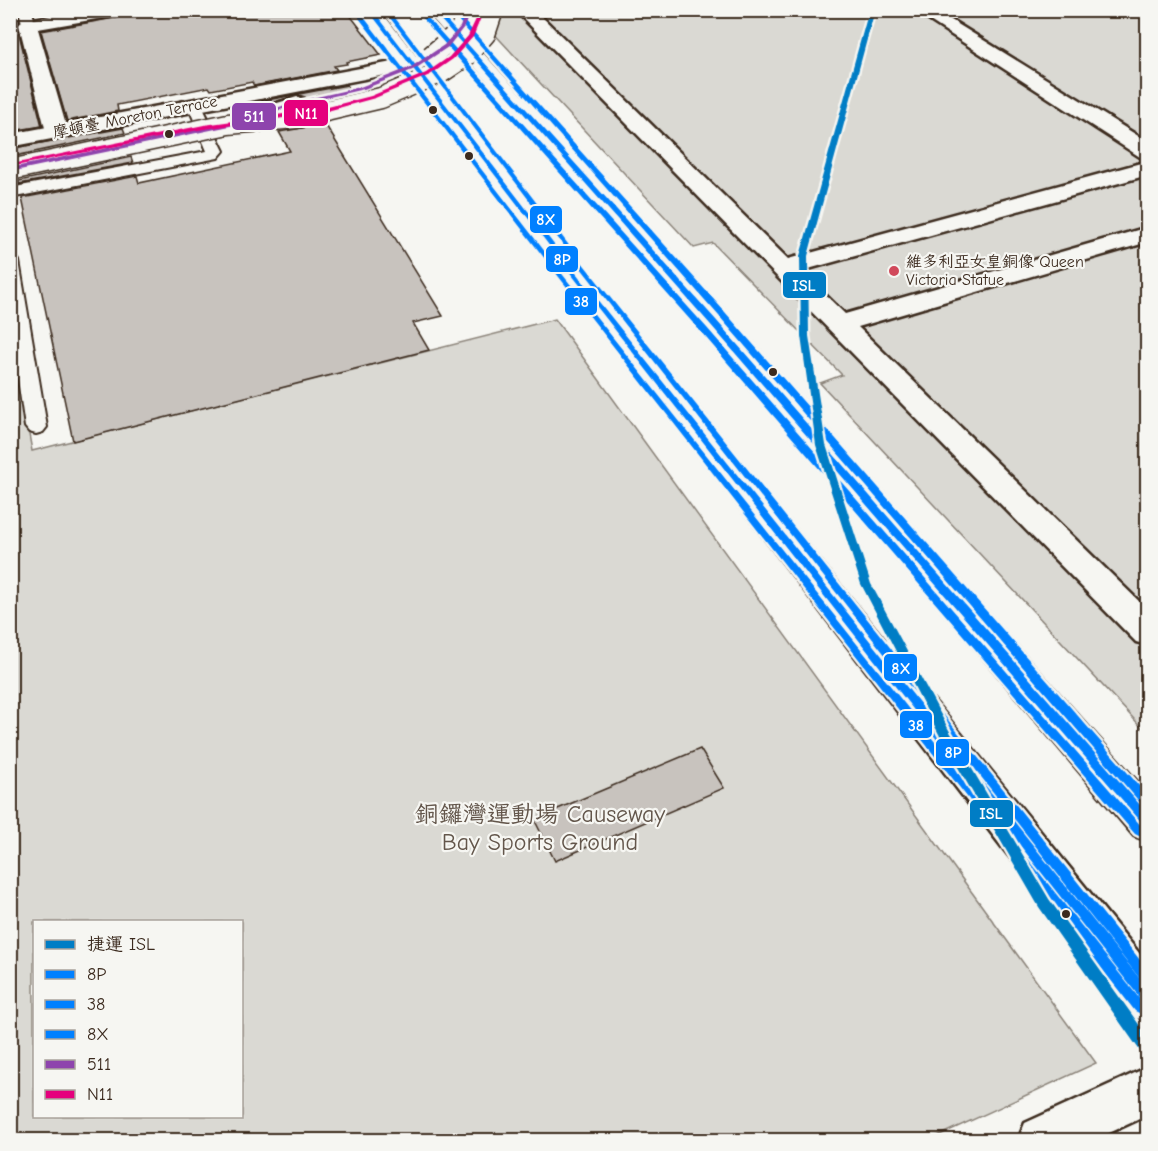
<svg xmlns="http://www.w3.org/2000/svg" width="1158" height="1151" viewBox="0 0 1158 1151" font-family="'Comic Neue','LXGW WenKai TC',sans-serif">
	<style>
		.green { fill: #dad9d3; stroke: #8a8278; stroke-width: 1.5; fill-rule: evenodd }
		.building { fill: #c8c3be; stroke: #3b2a1e; stroke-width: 1.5 }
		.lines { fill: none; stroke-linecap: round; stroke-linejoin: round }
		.service-casing { stroke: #3b2a1e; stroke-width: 4 }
		.pedestrian-casing { stroke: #3b2a1e; stroke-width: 5 }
		.minor-casing { stroke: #3b2a1e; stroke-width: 5 }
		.tertiary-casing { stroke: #3b2a1e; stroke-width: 5 }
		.secondary-casing { stroke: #3b2a1e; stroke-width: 5 }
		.service { fill: #f6f6f2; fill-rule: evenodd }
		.pedestrian { fill: #f6f6f2; fill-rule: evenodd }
		.minor { fill: #f6f6f2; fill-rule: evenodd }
		.tertiary { fill: #f6f6f2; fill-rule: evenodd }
		.secondary { fill: #f6f6f2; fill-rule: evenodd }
		.secondary-bridge-casing { stroke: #3b2a1e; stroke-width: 23; stroke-linecap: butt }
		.secondary-bridge { stroke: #f6f6f2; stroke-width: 20 }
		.bus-1-casing { stroke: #f6f6f2; stroke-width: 5 }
		.bus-2-casing { stroke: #f6f6f2; stroke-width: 5 }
		.bus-3-casing { stroke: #f6f6f2; stroke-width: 5 }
		.bus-4-casing { stroke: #f6f6f2; stroke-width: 5 }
		.bus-5-casing { stroke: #f6f6f2; stroke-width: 5 }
		.bus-1 { fill: #0080ff; fill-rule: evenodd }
		.bus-2 { fill: #0080ff; fill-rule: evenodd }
		.bus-3 { fill: #0080ff; fill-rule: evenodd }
		.bus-4 { fill: #8e44ad; fill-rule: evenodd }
		.bus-5 { fill: #e5007d; fill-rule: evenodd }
		.metro-1-casing { stroke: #f6f6f2; stroke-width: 5 }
		.metro-1 { fill: #007dc5; fill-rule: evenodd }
		.bus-dot { fill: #3b2a1e; stroke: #f6f6f2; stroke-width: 2 }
		.poi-dot { fill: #d1495b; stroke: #f6f6f2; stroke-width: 2 }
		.labels { text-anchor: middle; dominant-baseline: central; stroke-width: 4.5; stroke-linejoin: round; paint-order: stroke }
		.far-street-label { font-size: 16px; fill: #3b2a1e; stroke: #f6f6f2 }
		.far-poi-label { font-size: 16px; fill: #3b2a1e; stroke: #f6f6f2; text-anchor: start }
		.near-park-label { font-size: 24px; fill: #63564b; stroke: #f6f6f2 }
		.line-badge { stroke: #f6f6f2; stroke-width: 2 }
		.badge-label { font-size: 16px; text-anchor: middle; font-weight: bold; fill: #fff }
	</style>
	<rect width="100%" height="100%" fill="#f6f6f2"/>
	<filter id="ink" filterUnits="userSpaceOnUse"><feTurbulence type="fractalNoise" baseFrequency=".0167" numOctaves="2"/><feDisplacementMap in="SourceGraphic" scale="12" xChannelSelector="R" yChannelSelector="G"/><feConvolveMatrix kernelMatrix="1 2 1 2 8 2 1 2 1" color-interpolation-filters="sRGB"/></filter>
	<g filter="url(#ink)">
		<g class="green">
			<path d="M473,11h674v722l-327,-350 22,-8 -129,-132 -19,5z"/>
			<path d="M555,319l541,744 -167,77h-918l-1,-811 22,122zM34,922h208v194h-208z"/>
		</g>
		<g class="building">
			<path d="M10,10h7l2,11 -2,5 25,100 -30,5z"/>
			<path d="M131,10h215l35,45 -35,7 1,2 -13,2 3,4 -83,16 -2,-4 -41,8 -2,-3 -92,18 1,6 -51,10 -26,-90 79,-14z"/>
			<path d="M347,85l5,7 -43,10 -4,-5 -7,-2 -34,10 -2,-4z"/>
			<path d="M325,124l118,192 -30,7 16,27 -356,91 -51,-243 115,-22 2,7 151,-32 -11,-19z"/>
			<path d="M123,128l2,5 -110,23 -1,-8z"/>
			<path d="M131,157l2,6 -114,21v-3z"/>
			<path d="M700,749l24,39 -169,73 -21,-42z"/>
		</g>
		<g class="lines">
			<g class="service-casing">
				<g id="service">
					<path d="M19,10h13l3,15 -2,3h-10z"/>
					<path d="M195,102l7,4 22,45 -6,7 -208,40v-10l197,-37 -19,-45z"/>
					<path d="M10,256l6,1 3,4 28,166 -4,5 -7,2 -7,-2 -4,-5 -15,-102z"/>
				</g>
			</g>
			<g class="pedestrian-casing">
				<g id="pedestrian">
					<path d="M515,10h20l253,249 360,-98v14l-347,96 44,43 303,-87v15l-290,85 290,283v35l-12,-3z"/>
					<path d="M913,10h22l213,132v16l-8,-1z"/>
					<path d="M1148,1067v48l-54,25h-76l7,-17z"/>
				</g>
			</g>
			<g class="minor-casing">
				<path id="minor" d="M84,10h45l-9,5 -82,14 30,103 -4,4 -7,2 -7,-2 -4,-4 -27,-107 3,-4 6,-1z"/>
			</g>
			<g class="tertiary-casing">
				<path id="tertiary" d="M472,47l7,2 3,4 -3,4 -469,90v-13z"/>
			</g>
			<g class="secondary-casing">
				<g id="secondary">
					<path d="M361,10h19l199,254 569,700v58l-16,-6 -571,-742z"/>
					<path d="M425,10h19l278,306 426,478v47l-14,-5 -430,-508z"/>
					<path d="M297,97l7,2 3,4 -3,4 -72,22 -7,-2 -3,-4 3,-4z"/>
				</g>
			</g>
			<use href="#service" class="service"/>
			<use href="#pedestrian" class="pedestrian"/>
			<use href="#minor" class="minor"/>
			<use href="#tertiary" class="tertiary"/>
			<use href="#secondary" class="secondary"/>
			<g class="secondary-bridge-casing">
				<g id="secondary-bridge">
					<path d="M431,56l29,-25 9,-21"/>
					<path d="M10,170l218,-46 68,-6 85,-20 61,-26 25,-17 18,-21 8,-24"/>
				</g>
			</g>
			<use href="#secondary-bridge" class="secondary-bridge"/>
			<g class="bus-1-casing">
				<g id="bus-1">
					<path d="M368,10h5l199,258 576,721v16l-4,-2 -576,-733z"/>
					<path d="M432,10h5l279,310 432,494v13l-4,-2 -434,-501z"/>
				</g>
			</g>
			<g class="bus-2-casing">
				<g id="bus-2">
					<path d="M359,16h4l200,259 580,728 2,4 -2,4 -4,2 -4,-2 -576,-734 -200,-259z"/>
					<path d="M423,17h4l280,311 436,500 1,3 -1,3 -4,2 -4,-2 -434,-502 -278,-313z"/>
				</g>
			</g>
			<g class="bus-3-casing">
				<g id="bus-3">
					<path d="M384,10h5l192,251 567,709v16l-4,-2 -567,-721z"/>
					<path d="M449,10h5l271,302 423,484v13l-4,-2 -425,-491z"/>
				</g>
			</g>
			<g class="bus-4-casing">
				<path id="bus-4" d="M466,10h5l-7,17 -16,20 -33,22 -51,20 -65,15 -69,22 -220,46v-4l219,-45 66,-21 65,-15 51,-20 33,-22 16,-18z"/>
			</g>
			<g class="bus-5-casing">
				<path id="bus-5" d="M480,14l2,1 -9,22 -20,22 -23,16 -55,23 -55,15 -116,16 -194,38v-2l2,-1 192,-39 116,-16 51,-13 55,-23 23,-16 19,-21 10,-21z"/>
			</g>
			<use href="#bus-1" class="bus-1"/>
			<use href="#bus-2" class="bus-2"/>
			<use href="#bus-3" class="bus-3"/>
			<use href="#bus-4" class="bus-4"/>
			<use href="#bus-5" class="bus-5"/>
			<g class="metro-1-casing">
				<path id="metro-1" d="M869,10h6l-67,246 1,80 17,109 45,139 78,146 100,169 99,138v20l-5,-2 -104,-148 -98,-169 -80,-154 -45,-139 -15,-109 -1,-80z"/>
			</g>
			<use href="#metro-1" class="metro-1"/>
		</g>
	</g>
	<g class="bus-dot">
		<circle cx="433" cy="110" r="5"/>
		<circle cx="169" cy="134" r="5"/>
		<circle cx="469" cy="156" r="5"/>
		<circle cx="773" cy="372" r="5"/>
		<circle cx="1066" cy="914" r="5"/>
	</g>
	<circle class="poi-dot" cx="894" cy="271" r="6"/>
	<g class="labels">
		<g class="far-street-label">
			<text transform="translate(135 117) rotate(-11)">摩頓臺 Moreton Terrace</text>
		</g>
		<g class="far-poi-label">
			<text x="906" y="262">維多利亞女皇銅像 Queen<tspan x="906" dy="18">Victoria Statue</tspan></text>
		</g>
		<g class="near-park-label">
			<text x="540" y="814">銅鑼灣運動場 Causeway<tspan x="540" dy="28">Bay Sports Ground</tspan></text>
		</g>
	</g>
	<g class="line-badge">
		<rect x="283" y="99" width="46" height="28" rx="6" fill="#e5007d"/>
		<rect x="231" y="102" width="46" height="29" rx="6" fill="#8e44ad"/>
		<rect x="529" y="205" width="34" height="29" rx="6" fill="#0080ff"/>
		<rect x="545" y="245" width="34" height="28" rx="6" fill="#0080ff"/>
		<rect x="782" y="271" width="45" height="28" rx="6" fill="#007dc5"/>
		<rect x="564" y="287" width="34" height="29" rx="6" fill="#0080ff"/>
		<rect x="883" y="653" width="35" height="29" rx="6" fill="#0080ff"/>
		<rect x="899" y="710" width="34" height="29" rx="6" fill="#0080ff"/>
		<rect x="935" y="738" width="35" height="29" rx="6" fill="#0080ff"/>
		<rect x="969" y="799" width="45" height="29" rx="6" fill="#007dc5"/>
	</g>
	<g class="badge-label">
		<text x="306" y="119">N11</text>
		<text x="254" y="122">511</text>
		<text x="546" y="225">8X</text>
		<text x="562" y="265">8P</text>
		<text x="804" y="291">ISL</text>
		<text x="581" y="307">38</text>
		<text x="901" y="674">8X</text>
		<text x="916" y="731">38</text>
		<text x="953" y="758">8P</text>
		<text x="991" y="819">ISL</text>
	</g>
	<rect width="1158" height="1151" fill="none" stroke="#f6f6f2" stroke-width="36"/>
	<rect x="18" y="18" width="1122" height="1115" fill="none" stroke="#3b2a1e" stroke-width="2" filter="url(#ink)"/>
	<rect x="33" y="920" width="210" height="198" fill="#f6f6f2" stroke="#aba49d" stroke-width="1.5"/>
	<rect x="45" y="940" width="30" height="9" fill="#007dc5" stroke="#aba49d" stroke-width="1.5"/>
	<text x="87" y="950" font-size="18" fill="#3b2a1e">捷運 ISL</text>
	<rect x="45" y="970" width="30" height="9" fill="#0080ff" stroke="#aba49d" stroke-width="1.5"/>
	<text x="87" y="980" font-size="18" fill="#3b2a1e">8P</text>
	<rect x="45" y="1000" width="30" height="9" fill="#0080ff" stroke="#aba49d" stroke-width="1.5"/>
	<text x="87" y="1010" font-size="18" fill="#3b2a1e">38</text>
	<rect x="45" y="1030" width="30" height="9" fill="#0080ff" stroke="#aba49d" stroke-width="1.5"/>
	<text x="87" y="1040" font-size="18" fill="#3b2a1e">8X</text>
	<rect x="45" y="1060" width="30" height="9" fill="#8e44ad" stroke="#aba49d" stroke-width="1.5"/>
	<text x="87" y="1070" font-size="18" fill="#3b2a1e">511</text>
	<rect x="45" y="1090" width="30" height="9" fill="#e5007d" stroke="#aba49d" stroke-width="1.5"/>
	<text x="87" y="1100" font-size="18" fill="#3b2a1e">N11</text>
</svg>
